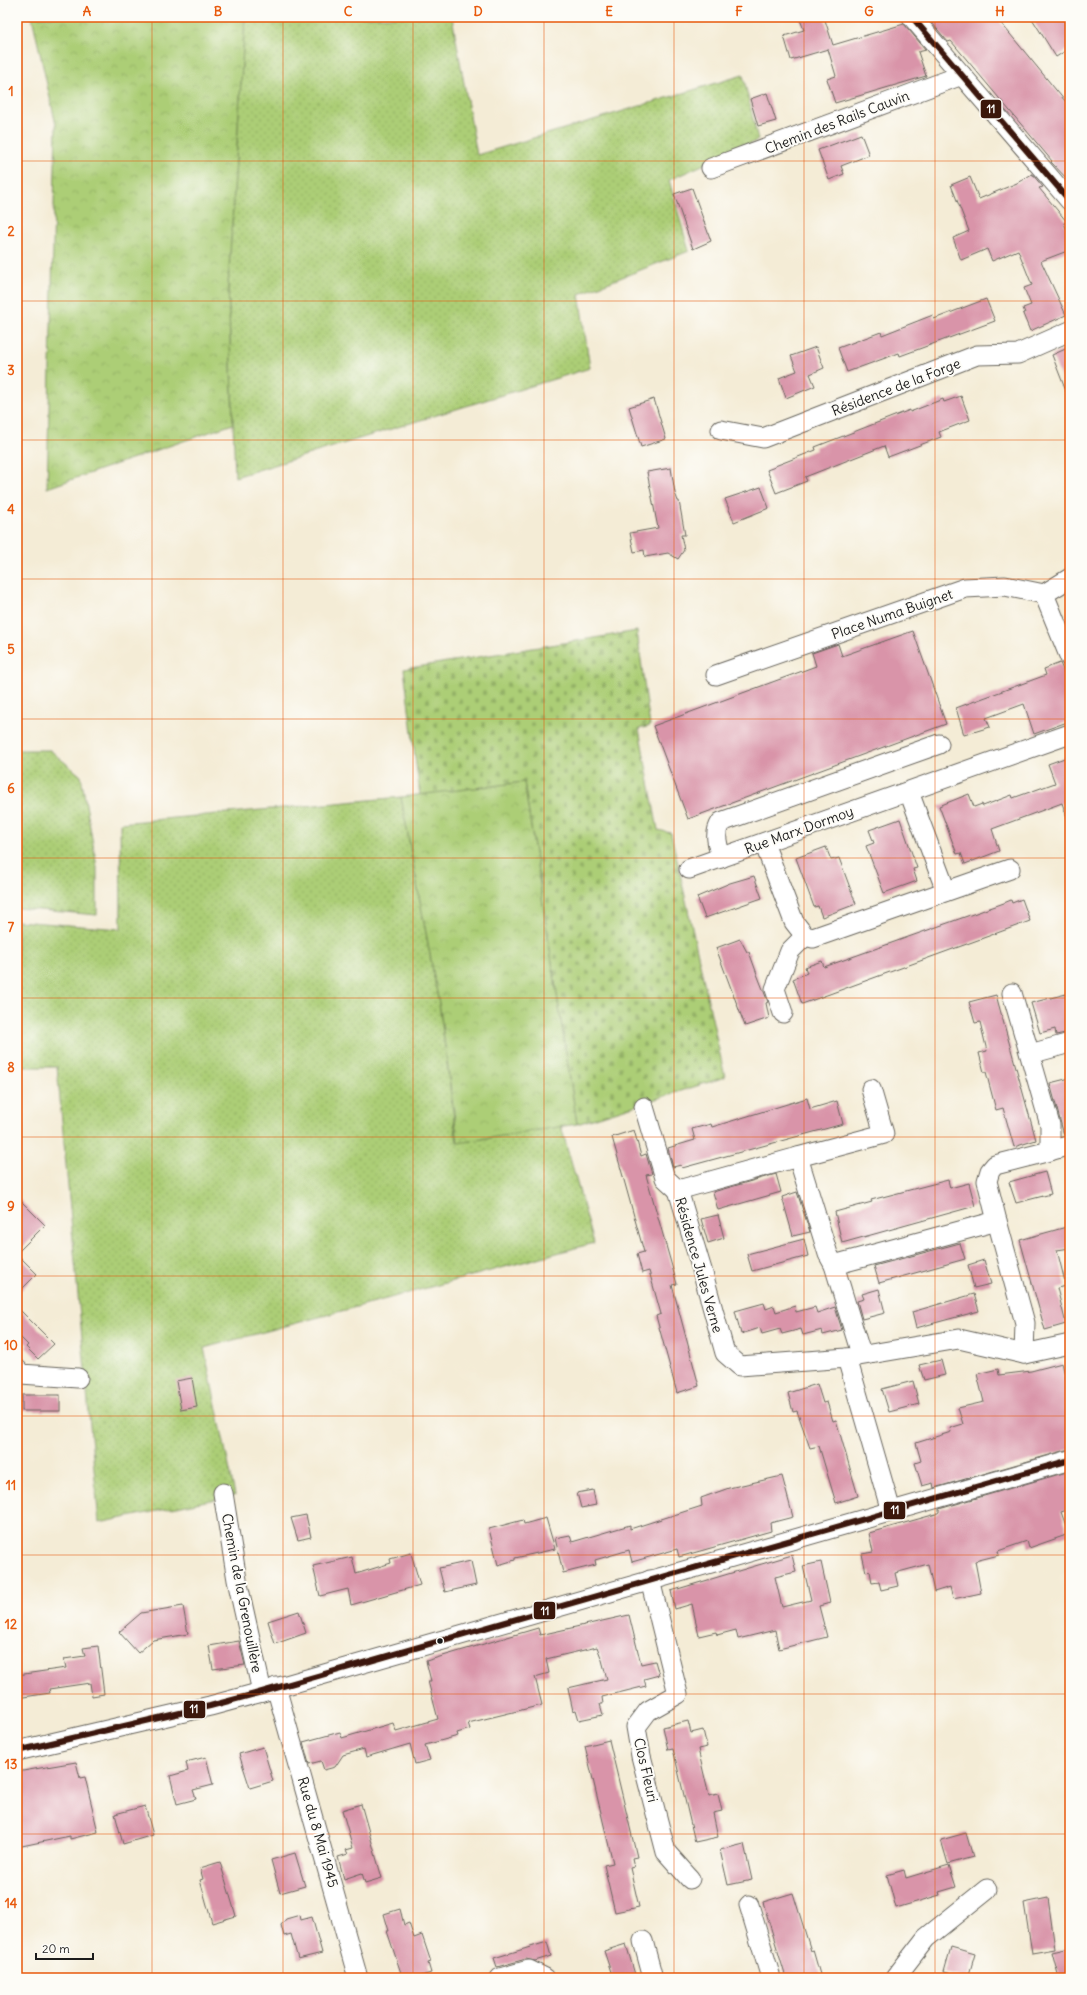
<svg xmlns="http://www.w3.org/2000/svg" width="1087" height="1995" viewBox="0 0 1087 1995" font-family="Delius,sans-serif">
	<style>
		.grass { fill: url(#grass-dots); stroke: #647549 }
		.cemetery { fill: url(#cemetery-stones); stroke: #647549 }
		.park { fill: url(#park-crowns); stroke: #647549 }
		.building { fill: #d994a9 }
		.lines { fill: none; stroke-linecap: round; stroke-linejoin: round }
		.minor-casing { stroke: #68655d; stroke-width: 21 }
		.minor { stroke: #fff; stroke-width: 19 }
		.bus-1-casing { stroke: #fdfcf7; stroke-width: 9 }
		.bus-1 { stroke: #3b170b; stroke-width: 6 }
		.grid { fill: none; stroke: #e8590c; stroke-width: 1; stroke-opacity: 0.55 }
		.bus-dot { fill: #1c1c1c; stroke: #fdfcf7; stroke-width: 1.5 }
		.labels { text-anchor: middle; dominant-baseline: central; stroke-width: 4; stroke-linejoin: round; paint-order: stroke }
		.street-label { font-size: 14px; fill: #1c1c1c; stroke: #fdfcf7 }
		.line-badge { stroke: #fdfcf7; stroke-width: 1.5 }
		.badge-label { font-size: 11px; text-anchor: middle; font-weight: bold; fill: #fff }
		.neatline { fill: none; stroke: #e8590c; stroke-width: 1.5 }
		.grid-label { font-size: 13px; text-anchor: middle; font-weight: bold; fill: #e8590c }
	</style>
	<defs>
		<pattern id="grass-dots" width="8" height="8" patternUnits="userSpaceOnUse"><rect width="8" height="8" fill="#acce76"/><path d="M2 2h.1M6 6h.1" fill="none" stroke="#93b066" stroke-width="1.8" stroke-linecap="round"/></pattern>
		<pattern id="cemetery-stones" width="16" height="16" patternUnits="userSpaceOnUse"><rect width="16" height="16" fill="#acce76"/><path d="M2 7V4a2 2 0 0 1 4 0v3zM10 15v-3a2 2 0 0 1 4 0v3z" fill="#93b066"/></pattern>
		<pattern id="park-crowns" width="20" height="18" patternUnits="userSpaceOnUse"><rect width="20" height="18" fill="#acce76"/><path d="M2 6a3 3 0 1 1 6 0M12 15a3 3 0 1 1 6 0" fill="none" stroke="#93b066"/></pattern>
	</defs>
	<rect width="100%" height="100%" fill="#fdfcf7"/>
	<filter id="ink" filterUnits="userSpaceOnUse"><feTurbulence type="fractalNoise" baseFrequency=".025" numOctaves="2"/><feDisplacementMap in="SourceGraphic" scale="8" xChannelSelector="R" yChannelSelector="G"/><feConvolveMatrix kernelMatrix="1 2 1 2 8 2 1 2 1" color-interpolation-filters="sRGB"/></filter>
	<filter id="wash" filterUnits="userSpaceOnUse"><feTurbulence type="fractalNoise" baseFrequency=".012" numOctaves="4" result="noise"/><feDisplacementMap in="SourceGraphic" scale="16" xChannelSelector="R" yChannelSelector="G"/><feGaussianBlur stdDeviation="0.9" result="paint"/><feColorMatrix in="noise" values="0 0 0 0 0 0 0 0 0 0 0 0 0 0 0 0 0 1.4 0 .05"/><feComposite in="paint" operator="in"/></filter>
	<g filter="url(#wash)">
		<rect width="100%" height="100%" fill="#f4ecd6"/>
		<g class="grass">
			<path d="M245,17h207l25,138 266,-80 15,65 -89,40 20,71 -110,43 11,74 -355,109 -7,-192z"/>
			<path d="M17,750h33l31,26 16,91v48l-80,-7z"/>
			<path d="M401,797l39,212 17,133 104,-16 33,117 -390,105 31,147 -136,28 -42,-456h-40v-146l104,8 -1,-106z"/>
		</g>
		<path class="cemetery" d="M637,631l13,95 -11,3 19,101 13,3 54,244 -148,47 -53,-342 -104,14 -16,-127z"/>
		<g class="park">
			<path d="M32,17h213l-17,268 5,139 -186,64 9,-363z"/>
			<path d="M524,782l53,342 -119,19 -18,-134 -39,-212z"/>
		</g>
		<g id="blocks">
			<g class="building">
				<path d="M799,17h25l9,28 71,-21 22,26 -8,2 8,24 -91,27 -8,-24 9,-3 -8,-27 -37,11 -7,-24 20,-6z"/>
				<path d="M927,17h69l74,90v75l-19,-20 1,-1 -101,-120 -3,1z"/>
				<path d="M1031,17h39v31l-14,9z"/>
				<path d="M767,93l9,28 -18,5 -8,-27z"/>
				<path d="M861,134l8,21 -28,11 3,8 -15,6 -11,-30z"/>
				<path d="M1032,174l11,13 -4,1 28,34 -3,1 6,15v12l-29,11 25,54 -36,16 -7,-17 2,-1 -2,-5 8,-3 -7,-17 8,-3 -14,-35 -26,11 -5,-12 -26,11 -8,-22 16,-7 -18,-46 19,-8 9,22 38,-16z"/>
				<path d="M692,188l19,53 -18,8 -19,-55z"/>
				<path d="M986,299l9,22 -95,35 -1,-3 -52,19 -9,-24 43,-16 1,3 51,-20 1,4z"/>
				<path d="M816,347l8,21 -14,6 5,12 -29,12 -7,-20 18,-7 -6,-15z"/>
				<path d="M1070,347v52h-1l-17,-44z"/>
				<path d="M961,396l9,24 -31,12 2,5 -53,20 -4,-11 -79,31 2,4 -31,12 -9,-23 8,-3v-1l41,-16 -1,-3 95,-37v2l33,-13 1,3z"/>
				<path d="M654,399l12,40 -25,8 -12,-40z"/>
				<path d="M671,468l4,25 3,8h1l6,34h-4l3,15 -6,9 -10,-6 -23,4 -1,-7 -10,2 -4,-19 28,-5 -11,-56z"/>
				<path d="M761,487l8,21 -35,14 -9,-23z"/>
				<path d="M913,631l33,93 -258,95 -35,-93 163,-60 -4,-13 26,-9 4,12z"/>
				<path d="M1060,663l10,23v35l-36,13 -10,-30 -38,14 4,9 -26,8 -8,-27 90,-33 -2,-6z"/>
				<path d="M1070,756v64h-2l-6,-17 -70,26 7,22 -34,13 -4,-11 -4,1 -18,-48 30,-12 5,13 8,-3 1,2 29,-11 1,3 42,-15 -7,-19z"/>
				<path d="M900,819l17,49 -4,1 4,12 -33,12 -18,-47 8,-3 -5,-13z"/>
				<path d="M826,847l5,13 8,-2 17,46 -34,13 -4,-11 -4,1 -18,-49z"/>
				<path d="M754,876l8,22 -57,20 -8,-21 33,-14z"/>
				<path d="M1022,899l8,22 -228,83 -9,-25 14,-6 -2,-6 17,-6 2,6 180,-64 7,-3 1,3z"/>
				<path d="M740,939l7,13h2l8,22 11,28 -2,1 3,15 -24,8 -29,-78z"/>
				<path d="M1070,993v39l-14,3 -1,-6 -15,4 -9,-30z"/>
				<path d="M996,995l40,145 -22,7 -11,-39 -7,2 -10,-38h-2l-5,-19 8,-2 -7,-29 -5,1 -6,-21z"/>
				<path d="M1070,1078v56l-6,1 -14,-52z"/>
				<path d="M807,1098l3,11 27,-8 6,23 -161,44 -1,-3 -8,2 -5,-19 27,-8 -3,-11 19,-5 1,3z"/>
				<path d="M634,1130l7,26 5,-2 6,20 -6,1 31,109 -5,1 27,101 -22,7 -21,-77 5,-2 -12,-43 -7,2 -5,-19 7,-2 -32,-115z"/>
				<path d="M1045,1172l6,22 -35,9 -7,-21z"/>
				<path d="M776,1174l5,18 -63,18 -5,-18z"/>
				<path d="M948,1180l2,8 19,-5 6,23 -133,37 -7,-31 37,-10 -1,-2z"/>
				<path d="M797,1192l13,40 -17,4 -11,-39z"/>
				<path d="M17,1197l28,28 -28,28z"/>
				<path d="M718,1215l6,23 -16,5 -7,-24z"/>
				<path d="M1070,1226v22l-13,2 9,36 -9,2 9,36 -21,6 -25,-90z"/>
				<path d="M804,1239l4,17 -56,15 -5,-17z"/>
				<path d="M960,1243l5,16 -86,24 -5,-17z"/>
				<path d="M17,1254l20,20 -20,20z"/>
				<path d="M984,1260l7,24 -17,4 -6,-23z"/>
				<path d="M879,1289l6,24 -23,6 -5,-18 7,-2 -2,-5z"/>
				<path d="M974,1294l5,17 -63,17 -4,-16z"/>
				<path d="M764,1303l2,6 8,-3 2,6 19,-6 1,6 19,-5 2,6 18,-6 7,23 -19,5 -1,-5 -19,5 -2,-6 -19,5 -2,-5 -18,5 -2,-6 -19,6 -6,-23z"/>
				<path d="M17,1307l37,37 -16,15 -12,-12 2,-2 -11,-11z"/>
				<path d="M941,1360l4,15 -21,5 -5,-15z"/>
				<path d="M1062,1363l8,32v54l-136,39 -1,-5 -11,3 -7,-23 6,-2 -5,-18 35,-11 -1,-4 13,-4 -5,-16 26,-6 -7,-28 21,-5 1,6 32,-4z"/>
				<path d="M192,1378l5,29 -16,3 -5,-29z"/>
				<path d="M913,1381l6,23 -30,8 -7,-23z"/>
				<path d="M817,1384l6,19 4,-1 6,19 3,-1 22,76 -22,7 -17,-57 -9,2 -13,-37 -4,1 -5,-19z"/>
				<rect x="22" y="1395" width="38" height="16"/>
				<path d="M1070,1471v38l-9,3 8,22 -40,14 -2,-7 -29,10 1,4 -24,6 6,32 -28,6 -3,-12 -16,5 -6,-28 -33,9 3,13 -17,4 -2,-8 -7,1 -2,-12 -4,1 -4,-18 11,-2 -4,-19 67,-19 3,-2v-3z"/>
				<path d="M782,1476l11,41 -23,6 1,8 -92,26 -2,-8 -45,13 -3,-12 -34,10 1,5 -33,8 -8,-35 15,-3 2,7 58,-17v4l72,-23 -1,-8 28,-10z"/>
				<path d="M593,1490l3,15 -15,3 -4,-15z"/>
				<path d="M306,1515l5,22 -13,3 -7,-22z"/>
				<path d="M546,1518l9,31 -40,9v2l-17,5 -9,-36 34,-9 1,4z"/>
				<path d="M411,1553l9,32 -69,20 -3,-16 -28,7 -7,-30 39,-9 4,17 35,-11 -1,-4z"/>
				<path d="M792,1555l4,17 -21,5 7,30 29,-7 -8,-34 18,-4 9,41 -11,3 8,31 -48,12 -4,-19 -37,9 -2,-9 -19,5 -1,-3 -17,4 -7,-32 -17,5 -4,-18z"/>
				<path d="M471,1561l5,24 -31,7 -6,-24z"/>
				<path d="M183,1606l5,28 -35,6 -15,13 -19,-21 22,-19z"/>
				<path d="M299,1611l7,22 -31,11 -7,-23z"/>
				<path d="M629,1615l12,49 14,-3 4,14 -15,4 2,7 -44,11 1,7h-3l3,11 -24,5 -3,-10 -3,1 -5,-23 39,-9 -5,-19 -5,-13 -51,12 3,14 -14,4 7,28 -74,18 2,6 -13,4 1,3 -33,9 5,15 -15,4 -5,-20 -44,13 -2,-8 -21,6 -8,12 -11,3 -3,-9 -12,3 -6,-22 37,-10 2,6 51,-15 3,8 42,-12 -10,-38h3l-5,-20 112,-33 2,7z"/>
				<path d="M239,1641l6,24 -32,4 -4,-23z"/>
				<path d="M98,1646l6,48 -12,2 -2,-13 -41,6 1,4 -33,5v-23l49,-7 -2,-9 21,-3 -2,-8z"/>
				<path d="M688,1721l3,12 12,-3 4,17 -9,2 11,47 9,-2 4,17 -9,2 5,24 -23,5 -22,-93 -5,1 -5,-23z"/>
				<path d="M609,1740l28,117 -5,1 2,9 -4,1 9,39 -24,5 -11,-47 9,-2 -28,-117z"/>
				<path d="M263,1747l10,34 -23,7 -11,-34z"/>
				<path d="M206,1757l7,28 -20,5 3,9 -19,5 -7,-28 18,-5 -2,-9z"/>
				<path d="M76,1762l4,16 5,-1 13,55 -28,7v-3l-53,11v-75z"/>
				<path d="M361,1804l21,74 -17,5 -3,-10 -18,6 -6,-22 10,-3 -2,-4 7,-2 -11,-38z"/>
				<path d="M145,1806l8,29 -30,9 -8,-30z"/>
				<path d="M966,1833l7,24 -25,7 -7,-24z"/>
				<path d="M744,1844l8,36 -24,5 -8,-35z"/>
				<path d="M295,1853l10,33 -25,7 -9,-33z"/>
				<path d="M220,1862l16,54 -24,7 -12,-43 3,-1 -3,-11z"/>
				<path d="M949,1865l7,22 -17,5 1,3 -44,13 -9,-33 17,-5 2,8z"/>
				<path d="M793,1893l18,58 2,-1 8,28h-35l-23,-76z"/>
				<path d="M1048,1898l7,51 -23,4 -8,-50z"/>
				<path d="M400,1909l4,16 5,-2 5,15 8,-3 9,27 -3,1 3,10 -16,5h-11l-3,-5 -14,-42h2l-5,-17z"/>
				<path d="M300,1915l1,5 11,-3 10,36 -24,6 -7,-25 -7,2 -3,-11 5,-6z"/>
				<path d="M547,1942l4,14 -16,5 -9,-2 -29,8 -3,-9z"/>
				<path d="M626,1944l10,34h-23l-9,-27z"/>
				<path d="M951,1947l24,7 -7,24 -24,-6z"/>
				<path d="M1070,1948v30h-11l-7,-26z"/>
			</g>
		</g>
	</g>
	<g filter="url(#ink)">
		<use href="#blocks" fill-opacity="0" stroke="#68655d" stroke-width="1"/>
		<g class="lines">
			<g class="minor-casing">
				<g id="minor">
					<path d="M912,17l158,184"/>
					<path d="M711,168l251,-93"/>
					<path d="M721,430l42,8 214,-83 41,-1 52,-23"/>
					<path d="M1044,594l26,64"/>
					<path d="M716,675l249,-87 40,-2 39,8 26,-16"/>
					<path d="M909,792l37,99"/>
					<path d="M764,843l30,79 11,14 8,2 197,-69"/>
					<path d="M721,858c-3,-13 -8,-24 0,-36l218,-78"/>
					<path d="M689,869l381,-135"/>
					<path d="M1012,993l38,132v26l-55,14 -5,6 -3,10 10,40 28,102 -1,31 46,-10"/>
					<path d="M783,1013l-8,-24 15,-38 15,-15"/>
					<path d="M1030,1054l40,-11"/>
					<path d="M644,1107l21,71 13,12"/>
					<path d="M1050,1151l20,-6"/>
					<path d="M798,1157l86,-23 -13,-45"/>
					<path d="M834,1265l163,-44"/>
					<path d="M861,1354l-27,-89 -6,-11 -30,-97 -120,33 24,80 23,83 15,13 107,-8 112,-19 65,15"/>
					<path d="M847,1358l44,153"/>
					<path d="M17,1369l4,5 57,4"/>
					<path d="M223,1493l14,87 25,112"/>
					<path d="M650,1580l28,114 -30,17 -12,16 5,29 25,96 24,27"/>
					<path d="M276,1687l82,291"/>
					<path d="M17,1751l193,-45 52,-14 808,-232"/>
					<path d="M749,1905l22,73"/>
					<path d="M643,1941l10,37"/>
					<path d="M500,1978l29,-8 16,8"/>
					<path d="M895,1978l31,-40 61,-49"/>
				</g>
			</g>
			<use href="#minor" class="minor"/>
			<g class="bus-1-casing">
				<g id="bus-1">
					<path d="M912,17l158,184"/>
					<path d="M17,1751l193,-45 52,-14 808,-232"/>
				</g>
			</g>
			<use href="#bus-1" class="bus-1"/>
		</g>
	</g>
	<path class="grid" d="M152,17v1961M283,17v1961M413,17v1961M544,17v1961M674,17v1961M804,17v1961M935,17v1961M17,161h1053M17,301h1053M17,440h1053M17,579h1053M17,719h1053M17,858h1053M17,998h1053M17,1137h1053M17,1276h1053M17,1416h1053M17,1555h1053M17,1694h1053M17,1834h1053"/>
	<circle class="bus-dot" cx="440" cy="1641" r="3.5"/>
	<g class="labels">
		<g class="street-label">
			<text transform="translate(837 122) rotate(-21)">Chemin des Rails Cauvin</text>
			<text transform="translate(896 387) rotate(-21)">Résidence de la Forge</text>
			<text transform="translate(892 614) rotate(-19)">Place Numa Buignet</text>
			<text transform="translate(799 830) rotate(-20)">Rue Marx Dormoy</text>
			<text transform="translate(699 1265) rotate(74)">Résidence Jules Verne</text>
			<text transform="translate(242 1593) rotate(79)">Chemin de la Grenouillère</text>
			<text transform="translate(646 1770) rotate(77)">Clos Fleuri</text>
			<text transform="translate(318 1832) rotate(74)">Rue du 8 Mai 1945</text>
		</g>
	</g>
	<g class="line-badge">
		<rect x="980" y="99" width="22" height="20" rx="4" fill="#3b170b"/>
		<rect x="883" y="1501" width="23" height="19" rx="4" fill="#3b170b"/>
		<rect x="533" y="1601" width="23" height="19" rx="4" fill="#3b170b"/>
		<rect x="183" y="1700" width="23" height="19" rx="4" fill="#3b170b"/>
	</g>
	<g class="badge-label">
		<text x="991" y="113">11</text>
		<text x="895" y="1514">11</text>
		<text x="545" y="1615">11</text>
		<text x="194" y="1713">11</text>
	</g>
	<rect width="1087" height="1995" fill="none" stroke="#fdfcf7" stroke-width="44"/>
	<path d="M36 1953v6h57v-6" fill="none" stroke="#1c1c1c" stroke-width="2"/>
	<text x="42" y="1953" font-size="12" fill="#1c1c1c" stroke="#fdfcf7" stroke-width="3" paint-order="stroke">20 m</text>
	<rect x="22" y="22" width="1043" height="1951" class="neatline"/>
	<g class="grid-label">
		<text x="87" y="16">A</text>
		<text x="218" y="16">B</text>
		<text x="348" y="16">C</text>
		<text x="478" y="16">D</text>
		<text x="609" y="16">E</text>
		<text x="739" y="16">F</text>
		<text x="869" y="16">G</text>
		<text x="1000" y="16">H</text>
		<text x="11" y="96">1</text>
		<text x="11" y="236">2</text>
		<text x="11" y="375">3</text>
		<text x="11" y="514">4</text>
		<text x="11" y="654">5</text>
		<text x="11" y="793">6</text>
		<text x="11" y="932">7</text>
		<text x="11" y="1072">8</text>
		<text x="11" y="1211">9</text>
		<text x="11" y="1350">10</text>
		<text x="11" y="1490">11</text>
		<text x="11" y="1629">12</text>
		<text x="11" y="1769">13</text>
		<text x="11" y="1908">14</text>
	</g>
</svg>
